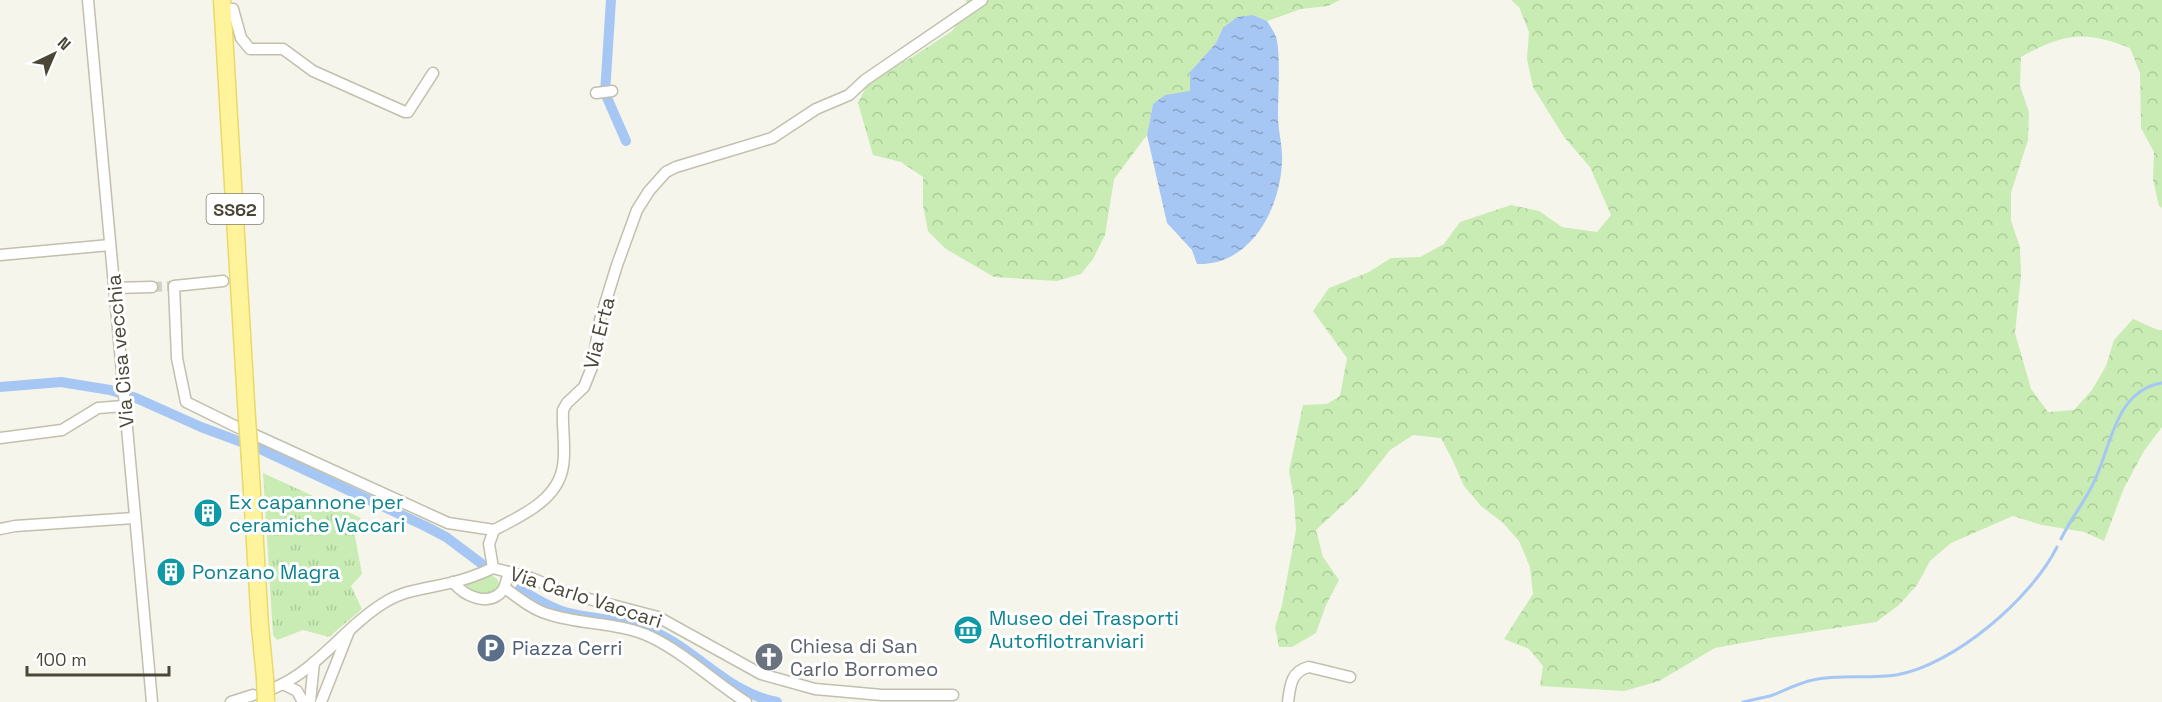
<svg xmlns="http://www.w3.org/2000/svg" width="2162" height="702" viewBox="0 0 2162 702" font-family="'Space Grotesk',sans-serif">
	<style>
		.forest { fill: url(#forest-crowns) }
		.park { fill: url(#park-tufts) }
		.water { fill: url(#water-ripples) }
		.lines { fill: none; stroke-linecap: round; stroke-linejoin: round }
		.stream { stroke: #a6c7f4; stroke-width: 3 }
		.canal { stroke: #a6c7f4; stroke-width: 10 }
		.street-tunnel { stroke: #d4d2c7; stroke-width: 10; stroke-dasharray: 10 5; stroke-linecap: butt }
		.street-casing { stroke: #c2bfad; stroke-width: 13 }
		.primary-casing { stroke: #ead966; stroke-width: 19 }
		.street { stroke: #fff; stroke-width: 10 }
		.primary { stroke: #fff49b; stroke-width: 16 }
		.primary-bridge-casing { stroke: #ead966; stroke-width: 19; stroke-linecap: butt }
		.primary-bridge { stroke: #fff49b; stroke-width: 16 }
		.labels { text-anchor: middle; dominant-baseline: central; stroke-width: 6; stroke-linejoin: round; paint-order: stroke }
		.shield { fill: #fff; stroke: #817e74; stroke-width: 1.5 }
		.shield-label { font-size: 18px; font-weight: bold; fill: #4b4738 }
		.street-label { font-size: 20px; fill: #4b4738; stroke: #fff }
		.culture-label { font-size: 20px; fill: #0d838f; stroke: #fff; text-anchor: start }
		.worship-label { font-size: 20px; fill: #5b616d; stroke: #fff; text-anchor: start }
		.service-label { font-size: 20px; fill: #4e5e75; stroke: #fff; text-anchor: start }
	</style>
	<defs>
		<pattern id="forest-crowns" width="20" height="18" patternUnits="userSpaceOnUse" patternTransform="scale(1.5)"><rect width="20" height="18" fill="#c8ecb3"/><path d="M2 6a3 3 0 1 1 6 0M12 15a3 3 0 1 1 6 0" fill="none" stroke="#adcc9b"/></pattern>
		<pattern id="park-tufts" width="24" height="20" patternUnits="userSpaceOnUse" patternTransform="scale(1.5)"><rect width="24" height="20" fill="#c8ecb3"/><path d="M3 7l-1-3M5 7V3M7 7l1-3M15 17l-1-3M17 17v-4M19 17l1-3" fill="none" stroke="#adcc9b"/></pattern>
		<pattern id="water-ripples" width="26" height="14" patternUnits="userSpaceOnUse" patternTransform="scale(1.5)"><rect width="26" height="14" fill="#a6c7f4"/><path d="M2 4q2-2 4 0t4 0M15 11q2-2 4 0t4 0" fill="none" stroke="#89a3c7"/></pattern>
	</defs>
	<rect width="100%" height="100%" fill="#f6f5eb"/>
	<g class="forest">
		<path d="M966,0h374l-12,6 -27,3 -34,12 -14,-6 -30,13 -7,15 -26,29 1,19 -38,13 -6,31 -33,44 -9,56 -12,24 -12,15 -24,7 -63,-4 -48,-28 -18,-18 -5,-25v-29l-22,-15 -28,-7 -15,-52 11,-22 45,-25 38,-25 15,-21z"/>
		<path d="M1511,0h651v208l-3,-2 -6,-26 1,-28 -13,-24 -1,-55 -10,-25c-45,-18 -66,-15 -109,9l-1,29 9,26 -1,28 -17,53v28l9,26 1,29 -6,57 16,56 17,23 26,-2 18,-20 14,-24 8,-26 19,-21 25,11h4v97l-18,24 -20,37 -20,53 -20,-9 -42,-7 -29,-9 -62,27 -21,18 -13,24 -18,20 -23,17 -107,16 -54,10 -56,33 -35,10 -84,-5 3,-20 -14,-17 -25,-10 29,-45 -3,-27 -11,-26 -17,-19 -21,-16 -17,-20 -11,-25 -12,-23 -28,-3 -23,15 -34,43 -40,37 7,27 16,23 -13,25 -10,28 -24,14h-13l-4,-20 7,-22 14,-75 -2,-32 -5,-27 14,-66 24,-1 13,-8 7,-38 -34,-47 16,-23 40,-16 22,-14 29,-1 24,-13 16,-22 51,-17 28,6 23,16 35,5 14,-17 -21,-48 -26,-30 -31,-50 -6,-28 2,-27 -10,-25z"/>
	</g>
	<g class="park">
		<path d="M263,473l98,45 -7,13 8,43 -11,12 11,23 -33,28 -26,-7 -26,10 -4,-5z"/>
		<path d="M491,575c18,9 0,18 -10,22l-14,-8v-4l3,-4 7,-4z"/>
	</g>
	<path class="water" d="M1253,15l14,6c3,5 7,10 9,16 5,16 2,60 2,79 0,15 5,30 4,46 -2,47 -31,104 -85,102l-5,-14 -25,-27 -20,-88 6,-31 12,-9 25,-4v-19l26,-29 7,-15 14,-11z"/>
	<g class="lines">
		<g class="stream">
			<path d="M2061,539c9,-19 22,-35 31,-53 19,-35 21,-95 70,-103"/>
			<path d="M1743,702c9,-2 18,-4 27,-6 14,-5 28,-13 43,-16 25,-6 57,-1 83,-5 58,-10 135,-76 161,-128"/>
		</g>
		<g class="canal">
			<path d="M611,0l-6,93 21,48"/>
			<path d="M0,387l61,-5 49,8 26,8 65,29 59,22 165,77 21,11 36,27"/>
			<path d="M520,589c14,9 29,18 45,23 29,8 62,7 90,20 44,20 73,61 122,70"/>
		</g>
		<path class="street-tunnel" d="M152,287l22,-1"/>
		<g class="street-casing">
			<g id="street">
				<path d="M88,0l64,702"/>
				<path d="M223,11l10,-2 8,29 9,11h33l30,22 92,41h3l25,-39"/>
				<path d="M596,93l16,-2"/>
				<path d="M0,255l110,-10"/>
				<path d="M223,281l-49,5 3,72 9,44 53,26"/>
				<path d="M114,288l38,-1"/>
				<path d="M255,435l193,88 46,7"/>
				<path d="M0,438l62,-8 36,-22 26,-2"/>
				<path d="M0,529l15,-3 119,-8"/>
				<path d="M493,568l38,10 39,16 88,23 103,57 54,15 67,6h71"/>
				<path d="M453,582c11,14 36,26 50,8 3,-5 4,-12 6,-18"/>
				<path d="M505,588c12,9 28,22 43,26 33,11 71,8 103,23 35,17 63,45 95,65"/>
				<path d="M283,684l14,7 6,11"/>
				<path d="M274,688c44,-18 72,-63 113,-87 21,-12 44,-13 67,-19 13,-3 26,-8 39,-14l-4,-24 5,-14c27,-14 64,-30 69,-64 3,-18 -1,-37 0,-56l4,-7 17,-16 8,-20 8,-47 17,-55 20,-55 12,-19 17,-19 10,-5 96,-29 44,-29 33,-14 16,-15 117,-80"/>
				<path d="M231,702l22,-7"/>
				<path d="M310,702l4,-40"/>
				<path d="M321,702l28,-71"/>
				<path d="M1288,702c2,-16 3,-31 21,-35l41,10"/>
			</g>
		</g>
		<g class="primary-casing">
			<g id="primary">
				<path d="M222,0l25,419"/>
				<path d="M250,459l10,167 5,52"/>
			</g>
		</g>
		<use href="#street" class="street"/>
		<use href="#primary" class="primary"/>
		<g class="primary-bridge-casing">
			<g id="primary-bridge">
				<path d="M247,419l3,40"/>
				<path d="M265,678l1,24"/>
			</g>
		</g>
		<use href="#primary-bridge" class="primary-bridge"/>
	</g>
	<defs>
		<g id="building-disc" transform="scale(1.5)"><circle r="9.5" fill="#0f9aa8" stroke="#fff"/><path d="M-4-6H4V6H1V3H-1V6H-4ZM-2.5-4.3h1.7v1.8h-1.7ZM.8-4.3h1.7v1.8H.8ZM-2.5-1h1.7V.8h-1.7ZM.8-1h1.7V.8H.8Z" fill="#fff"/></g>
		<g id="museum-disc" transform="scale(1.5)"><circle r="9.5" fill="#0f9aa8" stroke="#fff"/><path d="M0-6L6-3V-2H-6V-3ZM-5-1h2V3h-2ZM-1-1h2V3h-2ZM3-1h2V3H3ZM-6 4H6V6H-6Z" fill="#fff"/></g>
		<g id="parking-disc" transform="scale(1.5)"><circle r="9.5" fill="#5c6f8a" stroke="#fff"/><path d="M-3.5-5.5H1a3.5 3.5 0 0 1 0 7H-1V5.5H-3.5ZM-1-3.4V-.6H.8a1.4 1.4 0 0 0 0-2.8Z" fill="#fff"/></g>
		<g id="church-disc" transform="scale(1.5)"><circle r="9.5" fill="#6b7280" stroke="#fff"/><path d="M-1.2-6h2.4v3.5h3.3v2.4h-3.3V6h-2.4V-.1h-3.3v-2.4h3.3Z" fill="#fff"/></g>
	</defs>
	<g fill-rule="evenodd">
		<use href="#building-disc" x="208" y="513"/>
		<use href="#building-disc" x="171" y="572"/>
		<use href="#museum-disc" x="968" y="630"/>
		<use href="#parking-disc" x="491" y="648"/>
		<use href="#church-disc" x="769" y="657"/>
	</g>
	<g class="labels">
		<rect class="shield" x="206.5" y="194" width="57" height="30" rx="4.5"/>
		<g class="shield-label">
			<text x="235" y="209">SS62</text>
		</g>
		<g class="street-label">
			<text transform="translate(599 333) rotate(-76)">Via Erta</text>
			<text transform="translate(120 351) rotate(-95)">Via Cisa vecchia</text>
			<text transform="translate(586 597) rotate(18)">Via Carlo Vaccari</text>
		</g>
		<g class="culture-label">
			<text x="229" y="502">Ex capannone per<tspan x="229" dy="23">ceramiche Vaccari</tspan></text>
			<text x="192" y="572">Ponzano Magra</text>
			<text x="989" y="618">Museo dei Trasporti<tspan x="989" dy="23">Autofilotranviari</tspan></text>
		</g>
		<g class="worship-label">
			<text x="790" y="646">Chiesa di San<tspan x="790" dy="23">Carlo Borromeo</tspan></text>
		</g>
		<g class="service-label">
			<text x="512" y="648">Piazza Cerri</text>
		</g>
	</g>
	<g transform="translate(54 54) rotate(44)" stroke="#ffffff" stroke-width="4.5" paint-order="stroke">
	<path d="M0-4.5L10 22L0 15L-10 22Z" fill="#4b4738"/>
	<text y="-9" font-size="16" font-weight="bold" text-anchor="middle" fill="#4b4738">N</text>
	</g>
	<path d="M27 666v9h142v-9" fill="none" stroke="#4b4738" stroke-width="3"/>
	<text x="36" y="666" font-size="18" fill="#4b4738" stroke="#ffffff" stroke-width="4.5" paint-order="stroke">100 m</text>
</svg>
